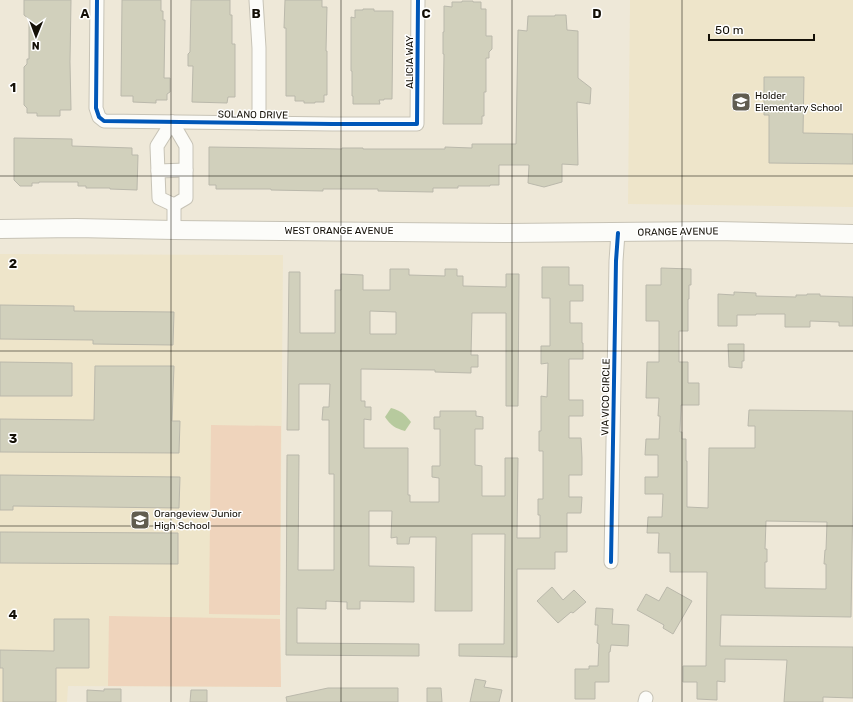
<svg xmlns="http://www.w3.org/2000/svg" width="853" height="702" viewBox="0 0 853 702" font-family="Rubik,sans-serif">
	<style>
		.built { fill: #eee5ca }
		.green { fill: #efd4bc }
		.water { fill: #b7ca9e }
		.building { fill: #d1d0bc; stroke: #bab8ab; fill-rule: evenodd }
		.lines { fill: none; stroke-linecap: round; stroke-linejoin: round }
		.minor-casing { stroke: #c7c3b6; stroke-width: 15 }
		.secondary-casing { stroke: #c7c3b6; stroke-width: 20 }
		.minor { stroke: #fcfcf9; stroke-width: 13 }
		.secondary { stroke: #fcfcf9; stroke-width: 18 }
		.cycleway-casing { stroke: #fff; stroke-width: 6 }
		.cycleway { stroke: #0057b8; stroke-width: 4 }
		.grid { fill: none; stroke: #141007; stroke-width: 1; stroke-opacity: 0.55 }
		.labels { text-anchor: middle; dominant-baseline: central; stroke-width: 3; stroke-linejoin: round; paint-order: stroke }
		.street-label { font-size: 10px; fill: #141007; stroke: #fff }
		.poi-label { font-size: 10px; fill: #141007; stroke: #fff; text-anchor: start }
		.grid-label { font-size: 13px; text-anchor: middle; font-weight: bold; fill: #141007; stroke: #fff; stroke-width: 3; stroke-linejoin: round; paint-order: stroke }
	</style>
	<rect width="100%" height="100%" fill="#eee8d8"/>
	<g class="built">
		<path d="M630,0h223v207l-225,-3z"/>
		<path d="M0,254l283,1 -3,360 1,72 -213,-1 -1,16h-67z"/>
	</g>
	<g class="green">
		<path d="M211,425l70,1 -1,189 -71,-1z"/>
		<path d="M109,616l171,3 1,68 -173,-1z"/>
	</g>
	<path class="water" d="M391,408c10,3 13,5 20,14l-6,9c-10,-3 -14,-5 -20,-14z"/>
	<g class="building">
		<path d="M24,0h47l-1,62 1,48h-11v6h-23v-3h-10v-5l-3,-3v-38l3,-3v-5h2v-40l-5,-4z"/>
		<path d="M122,0h39v11h2v9h2l-1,58h6v14l-3,2v6h-11v3l-23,-1v-6h-12z"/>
		<path d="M191,0h39v15h2v29h3v53h-7l-1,6 -35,-1 1,-36h-5v-12l2,-2z"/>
		<path d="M285,0h37v7h5l-1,44h1v44h-3v7h-9v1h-11v-2h-9v-5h-9v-68h-2z"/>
		<path d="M462,1h11v1h8v7h5v27h6v13l-3,3v6h-3v34h-2v24h-2v8h-39l1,-70h-1v-22h1v-26l8,1v-5h10z"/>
		<path d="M363,9h11v2h19l-1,88h-8v1h-5l1,4h-27v-8h-1v-25h-1v-54l4,1v-8h8z"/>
		<path d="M555,15h11l1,15 11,1v47l13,10 -1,16 -13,-2 1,63 -16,-1v18l-18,5 -16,-4 1,-18h-30v20h-9v1h-32v2h-25v4l-55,-1v-2h-55v2l-52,-1v-1h-55v-4h-7v-38l133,2v-1h21v1h82v-2l27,1v-4h44l2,-114 9,1 1,-15h27z"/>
		<path d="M764,77h40l-1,56 50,1v30l-84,-1v-48h-5z"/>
		<path d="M14,138l58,1v7l60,2v7h6l-1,35 -27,-1v-1h-24v-2h-8v-4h-39v1h-7v3h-12l-6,-6z"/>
		<path d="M542,267h27v18h14v16h-13v22h12v20h1v16h-14v41h14v16h-14v22h12l1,20v17h-13v22h13l-1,16h-14v39h-12v17h-38v88l-58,-1v-12h45l1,-110h-33v77h-37l1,-74h-26l-1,7h-12v-7l-6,1 1,-27h-23v55l45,1v35l-54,-1v8h-13v-7l-21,-1v8l-29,-1v35l122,1v12l-133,-1 1,-200h12l-1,115h36v-96h-5v-54h-7l1,-13h6l1,-23h-31v46h-12l2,-158h11v61h35v-43h6v-16l22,1v15h27v-21h19v6l36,1v-7h12v7h6v10l43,1v-13h13l-1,132h-12v-93h-34l-1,42h7v12h-7v6l-36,-1v-2l-74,-1v32h4v6h6v13l-7,-1v29h44v47h2v7h29v-24l-7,-1v-11h8v-37h-6v-12h6v-6h36v5l7,1v12h-8v36l7,1v30h23v-38h13l-1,80h23v-23h-2v-16h5v-48h-4v-20h2v-35l6,1 1,-34 -7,1v-18h9v-48h-8zM370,311l26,1v22h-26z"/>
		<path d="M661,268l30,1v16h-2v14h-1v32h-9v31h9v21h11v22h-18l-1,27h2v7h4v22h1v46l21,1 1,-60h46v-22h-7l1,-16 104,1v77l-2,129 -130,-2 -1,31 133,1v51l-30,-1v5h-39l3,-42 -62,-1v23l-8,-1v19l-20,-1v-17h-14v-16h23l1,-94h-37v-19h-12l1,-20h-12l1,-16h14l1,-23h-18v-17h13v-22h-13l1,-16h13l1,-23h-2l1,-18h-13l1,-36h12v-41h-13v-36h15zM766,521l61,1 -1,28h-1l-1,14h2v25l-61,-1v-26h2v-13h-2z"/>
		<path d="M734,292l22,1v3l40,1v-2h11v-1h13v2l33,1v29h-14v-4l-29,-1v6h-25v-13h-29v1h-19v11h-19v-32l16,1z"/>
		<path d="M0,305l74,1v5l100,1 -1,33 -80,-1v-4l-93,-1z"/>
		<path d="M728,344h16v17h-2v7l-13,-1z"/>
		<path d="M0,362l72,1v33h-72z"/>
		<path d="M95,366h79l-2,55h8l-1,32 -179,-1v-33l94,1z"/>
		<path d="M0,475l180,2 -1,31 -166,-2v4h-13z"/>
		<path d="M0,532l178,1v31l-178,-1z"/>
		<path d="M552,587l11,13 11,-10 12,12 -13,11 -2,-1 -13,11 -21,-22z"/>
		<path d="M667,587l25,14 -19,33 -10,-6 1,-3 -27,-15 9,-16 13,7z"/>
		<path d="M596,608l17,1 -1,15 17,1 -1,21 -17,-1 -1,7h-1v30h-14v17h-20v-30h14v-3h9l1,-22 -2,-1 1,-18h-3z"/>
		<path d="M54,619h35v49h-33v34h-53v-34h-3v-18l54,1z"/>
		<path d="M475,679l11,2 -2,6 18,3 -3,12h-29z"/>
		<path d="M328,688h70v14h-111l-1,-5z"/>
		<path d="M427,688h14l1,14h-15z"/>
		<path d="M104,689h17v13h-34v-12l17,1z"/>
		<path d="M191,690h16v12h-17z"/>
	</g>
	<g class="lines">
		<g class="minor-casing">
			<g id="minor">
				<path d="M97,0l-1,108 3,9 5,4 229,3h84l1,-124"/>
				<path d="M256,0l3,48v75"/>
				<path d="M172,122l-15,24 2,52 15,7"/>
				<path d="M172,122l14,24v52l-12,7"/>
				<path d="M158,171l28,-1"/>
				<path d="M174,230v-25"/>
				<path d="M611,562l5,-301 2,-28"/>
				<path d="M645,702l1,-4"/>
			</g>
		</g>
		<g class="secondary-casing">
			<path id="secondary" d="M0,229l76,-1 98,2 330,3 211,-2 138,3"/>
		</g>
		<use href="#minor" class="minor"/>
		<use href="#secondary" class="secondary"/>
		<g class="cycleway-casing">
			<g id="cycleway">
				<path d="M97,0l-1,108 3,9 5,4 229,3h84l1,-124"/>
				<path d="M611,562l5,-301 2,-28"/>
			</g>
		</g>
		<use href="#cycleway" class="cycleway"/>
	</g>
	<path class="grid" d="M171,0v702M341,0v702M512,0v702M682,0v702M0,176h853M0,351h853M0,526h853"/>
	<defs>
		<g id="school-square" transform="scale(1)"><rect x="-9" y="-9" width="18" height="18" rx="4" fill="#605c50" stroke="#fff"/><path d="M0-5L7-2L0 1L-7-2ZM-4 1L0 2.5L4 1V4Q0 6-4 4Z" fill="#fff"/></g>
	</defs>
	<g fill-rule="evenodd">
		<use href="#school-square" x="741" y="102"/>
		<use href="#school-square" x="140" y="520"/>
	</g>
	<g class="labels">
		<g class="street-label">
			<text transform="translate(410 62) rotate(-90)">ALICIA WAY</text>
			<text transform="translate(253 115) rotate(1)">SOLANO DRIVE</text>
			<text x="339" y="231">WEST ORANGE AVENUE</text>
			<text transform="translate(678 232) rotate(-1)">ORANGE AVENUE</text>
			<text transform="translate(606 397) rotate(-89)">VIA VICO CIRCLE</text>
		</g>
		<g class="poi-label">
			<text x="755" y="96">Holder<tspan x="755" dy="12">Elementary School</tspan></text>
			<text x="154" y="514">Orangeview Junior<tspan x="154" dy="12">High School</tspan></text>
		</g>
	</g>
	<g class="grid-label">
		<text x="85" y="18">A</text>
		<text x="256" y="18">B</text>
		<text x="426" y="18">C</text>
		<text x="597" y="18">D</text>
		<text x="13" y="92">1</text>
		<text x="13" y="268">2</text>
		<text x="13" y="443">3</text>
		<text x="13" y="619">4</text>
	</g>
	<g transform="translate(36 36) rotate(181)" stroke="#ffffff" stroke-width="3" paint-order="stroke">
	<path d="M0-3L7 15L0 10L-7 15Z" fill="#141007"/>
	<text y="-6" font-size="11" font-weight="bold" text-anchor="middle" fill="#141007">N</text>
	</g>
	<path d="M709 34v6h105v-6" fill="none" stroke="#141007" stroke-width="2"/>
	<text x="715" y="34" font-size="12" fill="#141007" stroke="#ffffff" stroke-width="3" paint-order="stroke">50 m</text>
</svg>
